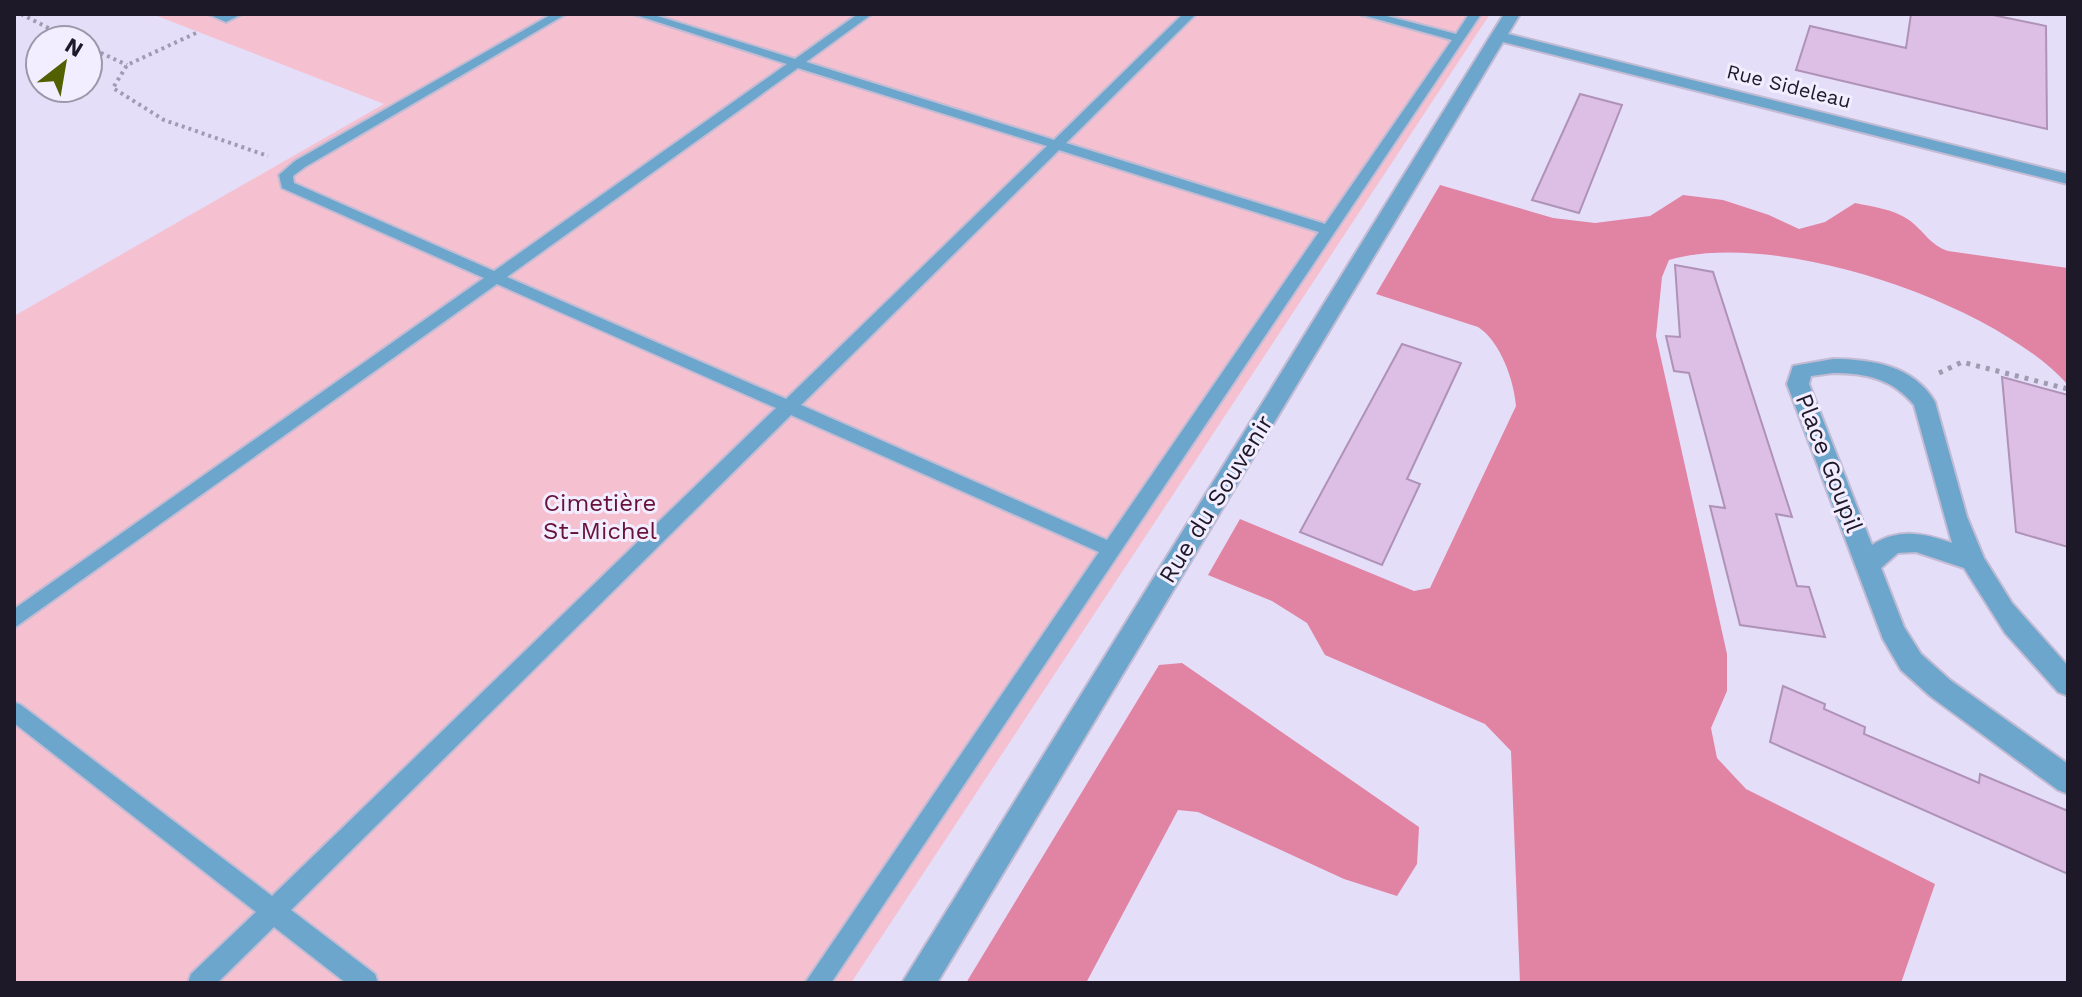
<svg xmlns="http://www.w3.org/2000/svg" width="2082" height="997" viewBox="0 0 2082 997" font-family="'Work Sans',sans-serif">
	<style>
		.green { fill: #f5c1d1 }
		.forest { fill: #e183a3 }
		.building { fill: #ddbfe5; stroke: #af92b7; stroke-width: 2 }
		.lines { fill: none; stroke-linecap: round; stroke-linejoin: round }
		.lane-casing { stroke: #c1bbd4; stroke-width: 4 }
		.street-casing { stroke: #c1bbd4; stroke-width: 4 }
		.path-far1 { stroke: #a19bb2; stroke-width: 4; stroke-dasharray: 3 4; stroke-linecap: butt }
		.path { stroke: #a19bb2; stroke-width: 5; stroke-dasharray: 4 6; stroke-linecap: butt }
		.lane { fill: #6da6cc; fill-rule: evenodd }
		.street { fill: #6da6cc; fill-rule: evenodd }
		.labels { text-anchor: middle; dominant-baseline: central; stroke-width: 6; stroke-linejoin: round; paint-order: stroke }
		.far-street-label { font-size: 20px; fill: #1e1929; stroke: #f2edff }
		.street-label { font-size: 24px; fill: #1e1929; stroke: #f2edff }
		.park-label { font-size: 24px; fill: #671239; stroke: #f2edff }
	</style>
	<rect width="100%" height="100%" fill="#e5def9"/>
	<path class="green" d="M152,14h1338l-639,969h-837v-667l370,-212z"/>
	<g class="forest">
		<path d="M1440,185l113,33 42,5 55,-7 33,-21 40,5 46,15 30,14 26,-7 30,-19c19,4 38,6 54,17 15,11 21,25 39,31l120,17v117c-73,-82 -292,-157 -399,-125l-7,17 -6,59 71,318v37l-16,37 6,30 29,31 189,95 -34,99h-381l-9,-232 -26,-27 -160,-69 -18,-32 -35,-22 -64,-26 32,-56 174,72 16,-3 86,-182c-2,-26 -16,-65 -38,-79l-102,-33z"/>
		<path d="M1182,663l237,164 -2,37 -20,32 -53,-17 -146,-67 -20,-2 -92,173h-120l193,-318z"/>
	</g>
	<g class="building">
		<path d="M1911,14h77l58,12 1,103 -251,-59 14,-44 96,22z"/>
		<path d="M1580,94l42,11 -43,108 -47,-13z"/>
		<path d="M1675,265l38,7 79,245 -16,-3 21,72 12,1 16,50 -85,-12 -30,-119 15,2 -36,-135 -15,-2 -8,-35 14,1z"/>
		<path d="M1402,344l59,19 -54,116 13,5 -38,81 -82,-33z"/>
		<path d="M2002,377l66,18v152l-52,-15z"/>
		<path d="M1783,686l42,18 -1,5 41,18 -1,7 115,49 1,-9 88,37v63l-298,-132z"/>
	</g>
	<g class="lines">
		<g class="lane-casing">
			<g id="lane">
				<path d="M208,14h34l-16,8z"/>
				<path d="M552,14h14l-261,153 -12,9 1,7 200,88 293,-207 -154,-50h18l144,45 63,-45h14l-66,48 248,78 129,-126h13l-130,129 259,81 127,-184 -93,-26h20l77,20 13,-20h12l-650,969h-26l294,-431 -308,-137 -500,495 84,64 3,9h-32l-72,-56 -57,56h-29l3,-9 65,-62 -242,-189v-21l7,3 251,191 504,-488 -279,-124 -483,344v-19l470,-331 -202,-90 -3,-13 16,-14zM798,68l249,78 -261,253 -279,-122zM1059,150l260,82 -212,308 -306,-135z"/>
			</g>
		</g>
		<g class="street-casing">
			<g id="street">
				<path d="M1504,14h16l-12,20 560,140v10l-565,-142 -566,941h-35z"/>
				<path d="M1833,359c39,0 81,7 102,43l32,115 17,41 28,45 56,63v30l-10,-4 -53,-59 -41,-65 -48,-16 -18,1 -17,15 23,59 17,27 29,26 118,84v30l-10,-4 -128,-94 -29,-26 -18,-31 -96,-255 6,-18zM1833,373c33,0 60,6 81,32l38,138c-29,-10 -53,-15 -80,2l-63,-161 2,-8z"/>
			</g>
		</g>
		<g class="path-far1">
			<path d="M21,14l51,26"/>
			<path d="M196,33l-69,32 -14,23 51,32 104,36"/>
			<path d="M88,47l39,18"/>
		</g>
		<path class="path" d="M1939,373l23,-11 106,27"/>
		<use href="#lane" class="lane"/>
		<use href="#street" class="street"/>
	</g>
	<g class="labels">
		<g class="far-street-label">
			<text transform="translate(1789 86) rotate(14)">Rue Sideleau</text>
		</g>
		<g class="street-label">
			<text transform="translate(1829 463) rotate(69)">Place Goupil</text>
			<text transform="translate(1216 499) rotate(-58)">Rue du Souvenir</text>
		</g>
		<g class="park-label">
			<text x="600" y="503">Cimetière<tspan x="600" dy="28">St-Michel</tspan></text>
		</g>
	</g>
	<rect width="2082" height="997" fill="none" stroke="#1e1929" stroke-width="32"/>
	<g transform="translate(64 64) rotate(31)"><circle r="38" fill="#f2edff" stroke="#9d98a9" stroke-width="2"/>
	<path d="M0-6L14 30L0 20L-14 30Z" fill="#536000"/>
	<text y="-12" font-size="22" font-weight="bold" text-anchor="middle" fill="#1e1929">N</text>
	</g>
</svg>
